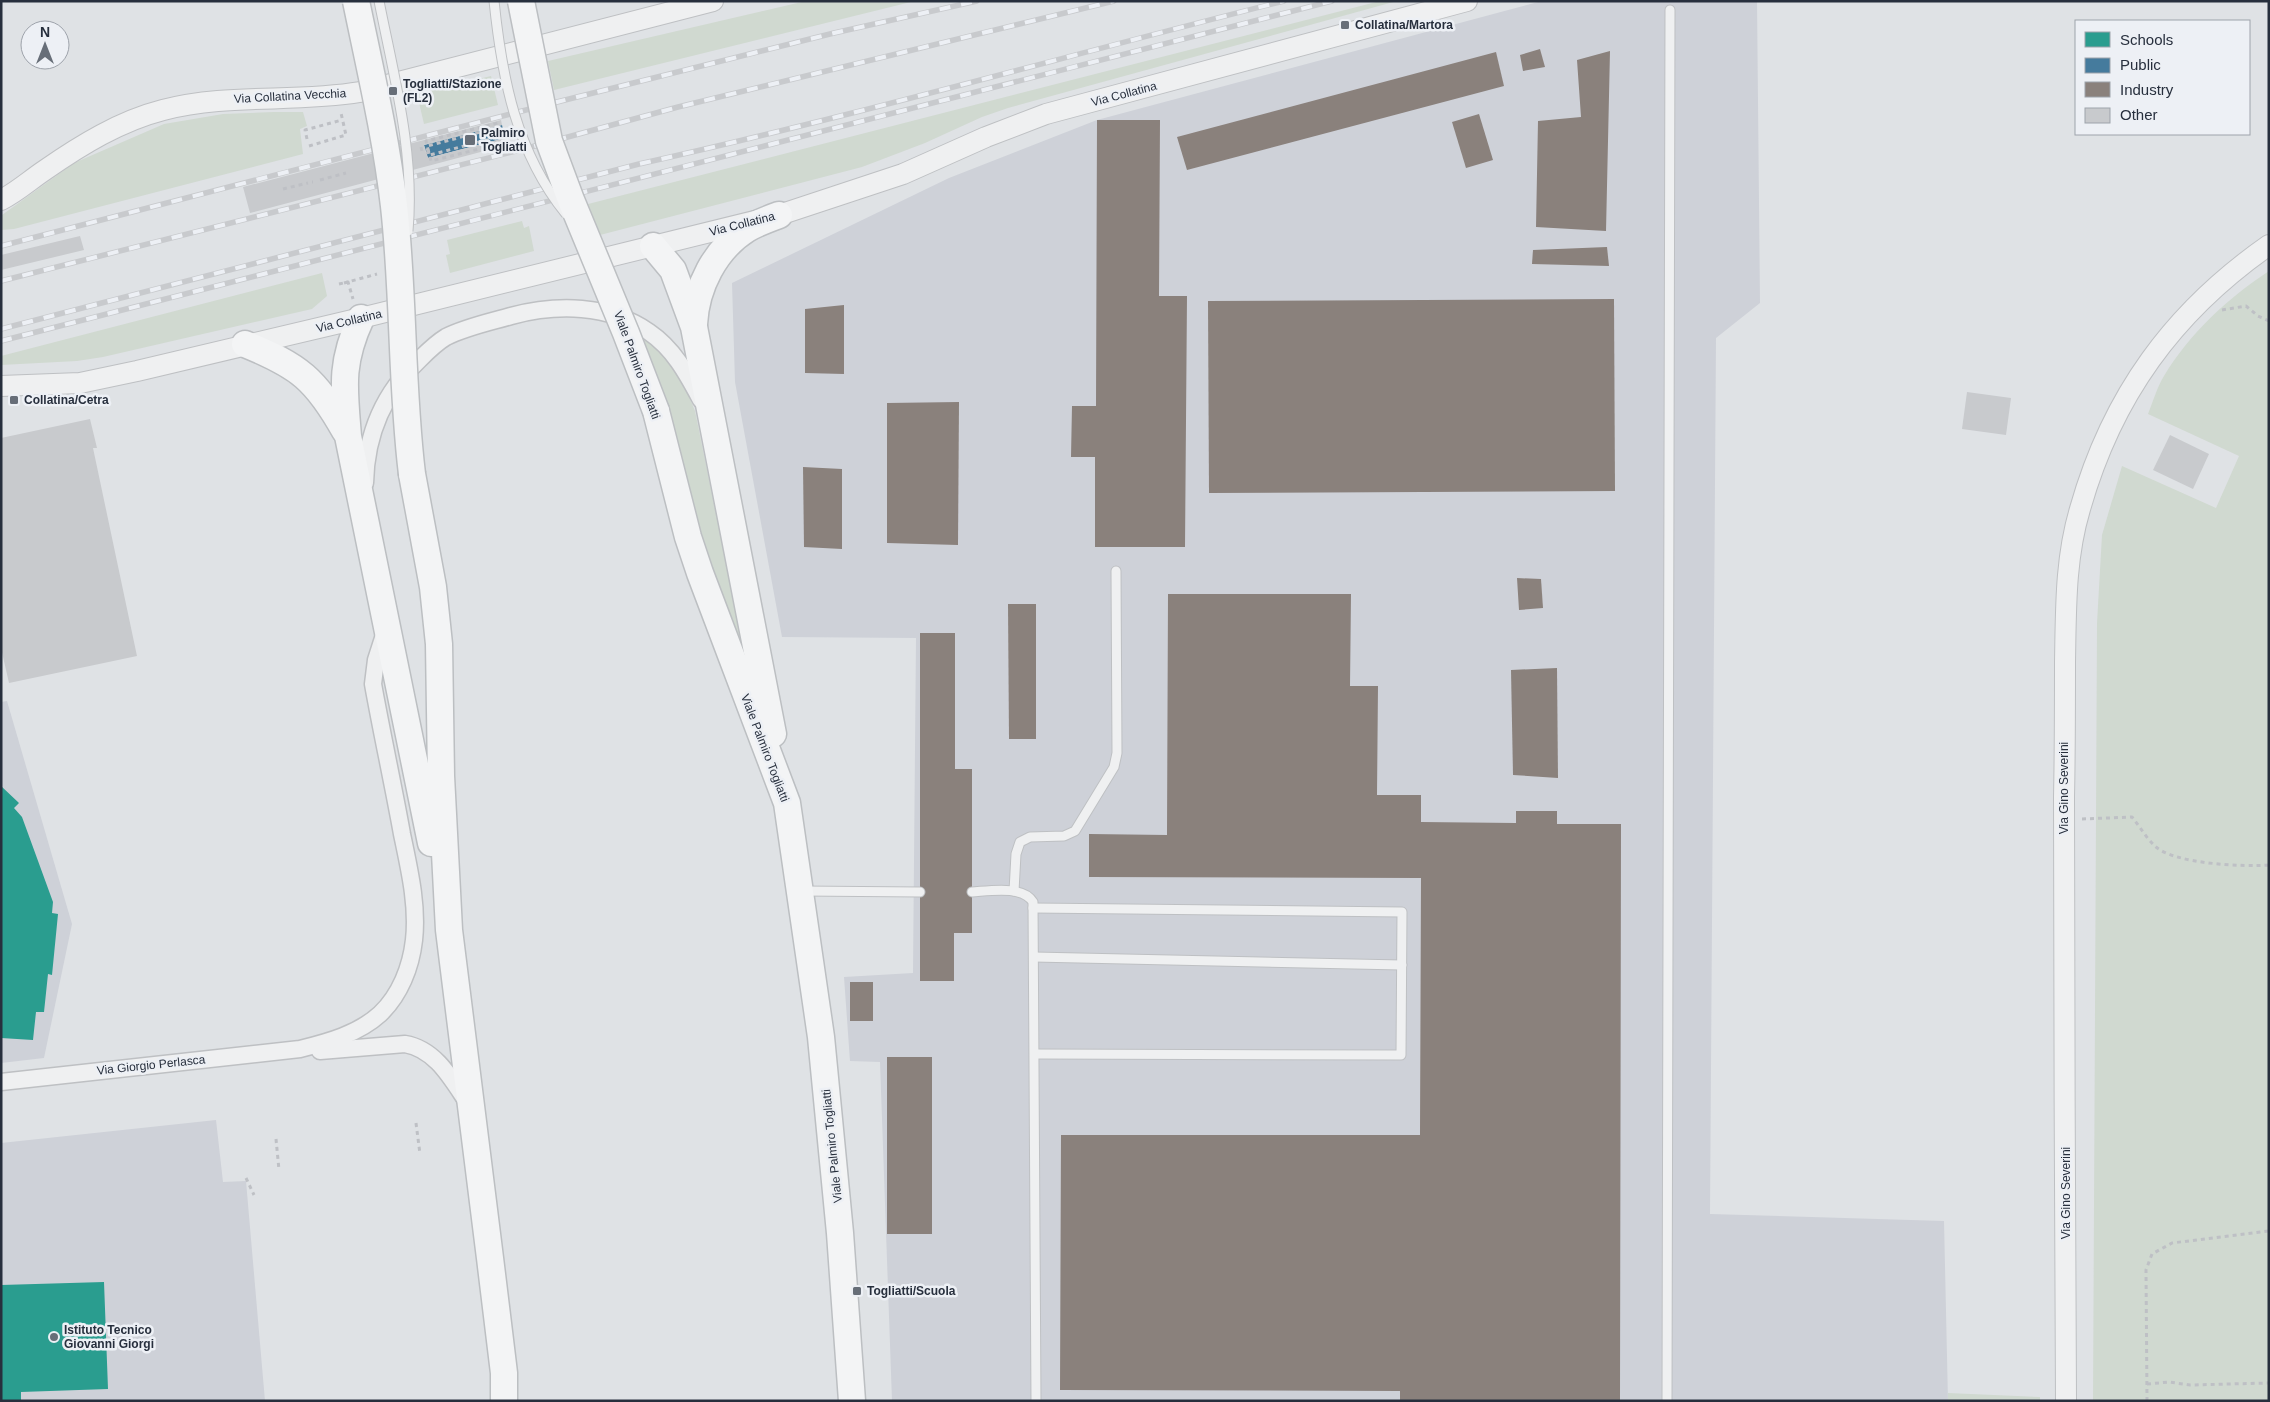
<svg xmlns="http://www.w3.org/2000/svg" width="2270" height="1402" viewBox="0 0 2270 1402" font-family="Arial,sans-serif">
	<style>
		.built { fill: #ced1d8 }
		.green { fill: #d0d9d0 }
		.schools { fill: #2a9d8f }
		.public { fill: #457b9d }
		.industry { fill: #8a817c }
		.building { fill: #c8cacd }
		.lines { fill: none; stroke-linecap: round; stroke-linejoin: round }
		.service-casing { stroke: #bec0c3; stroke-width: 11 }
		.minor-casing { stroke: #bec0c3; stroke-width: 19 }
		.tertiary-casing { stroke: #bec0c3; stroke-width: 22 }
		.primary-casing { stroke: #bcbfc2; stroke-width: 29 }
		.path { stroke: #bec0c5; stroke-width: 3; stroke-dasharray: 4 4; stroke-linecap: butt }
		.service { stroke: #eff0f1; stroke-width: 9 }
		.minor { stroke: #eff0f1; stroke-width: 16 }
		.tertiary { stroke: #eff0f1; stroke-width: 20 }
		.primary { stroke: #f3f4f5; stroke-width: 26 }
		.rail-casing { stroke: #c8cacd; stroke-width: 5.5 }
		.rail { stroke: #edf0f5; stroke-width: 4; stroke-dasharray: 11; stroke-linecap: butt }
		.service-bridge-casing { stroke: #bec0c3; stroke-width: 11; stroke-linecap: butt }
		.primary-bridge-casing { stroke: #bcbfc2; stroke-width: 29; stroke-linecap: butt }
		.path-bridge { stroke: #bec0c5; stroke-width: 3; stroke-dasharray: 4 4; stroke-linecap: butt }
		.service-bridge { stroke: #eff0f1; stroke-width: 9 }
		.primary-bridge { stroke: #f3f4f5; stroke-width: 26 }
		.poi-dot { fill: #676e78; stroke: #edf0f5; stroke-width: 2 }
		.labels { text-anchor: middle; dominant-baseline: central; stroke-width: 5; stroke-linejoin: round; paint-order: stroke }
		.poi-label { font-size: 12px; font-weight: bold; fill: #272f3d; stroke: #edf0f5; text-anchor: start }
		.street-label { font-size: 12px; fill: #272f3d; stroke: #edf0f5 }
	</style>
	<rect width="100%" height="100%" fill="#dfe2e5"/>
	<g class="built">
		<path d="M1542,1h215l3,302 -44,35 -6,876 234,7 4,180h-1056l-12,-339 -30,-1 -6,-84 69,-4 3,-335 -134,-1 -47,-255 -3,-99 217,-105 148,-58z"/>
		<path d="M7,701l65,223 -28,134 -43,5v-361z"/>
		<path d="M216,1120l7,62 23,-1 19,220h-264v-258z"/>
	</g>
	<g class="green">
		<path d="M806,1h109l-361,89 -6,-29z"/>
		<path d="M1380,1h17l-389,107 -26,9 -57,26 -63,24 -262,68 -12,-31z"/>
		<path d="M491,76l7,29 -74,19 -7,-30z"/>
		<path d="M274,112h29l4,14 -7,3 3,25 -289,75 -13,1 1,-15 72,-52 90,-39 59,-10z"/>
		<path d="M522,221l2,7 5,-2 5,25 -84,22 -4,-18 4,-1 -3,-14z"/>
		<path d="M2269,271v1130h-176l4,-778 5,-88 20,-69 94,42 23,-52 -91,-42c5,-12 9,-27 16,-38 26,-43 64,-78 105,-105z"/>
		<path d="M322,273l5,23 -15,13 -209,48 -26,4 -76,4v-9z"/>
		<path d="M642,335c27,19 42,46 53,76l50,244 -37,-88 -35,-135z"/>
		<path d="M1948,1393l92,4v4h-92z"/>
	</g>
	<g class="schools">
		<path d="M1,786l18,17 -5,5 8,9 31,85 -1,11 6,1 -6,61 -4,-1 -4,38h-8l-3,28 -32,-2z"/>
		<path d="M104,1282l4,107 -87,3v9h-20v-116z"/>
	</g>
	<path class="public" d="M502,125l3,13 -77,20 -4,-13z"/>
	<g class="industry">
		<path d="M1540,49l5,18 -22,4 -3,-16z"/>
		<path d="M1610,51l-4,180 -70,-4 2,-106 43,-4 -4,-57z"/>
		<path d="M1496,52l8,34 -317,84 -10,-33z"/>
		<path d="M1479,114l14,46 -27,8 -14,-46z"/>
		<path d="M1097,120h63l-1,176h28l-2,251h-90v-90h-24l1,-51h24z"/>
		<path d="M1607,247l2,19 -77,-2 1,-14z"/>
		<path d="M1614,299l1,192 -406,2 -1,-192z"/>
		<path d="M844,305v69l-39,-1v-64z"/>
		<path d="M959,402l-1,143 -71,-2v-140z"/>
		<path d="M803,467l39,2v80l-38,-2z"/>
		<path d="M1517,578l24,1 2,29 -24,2z"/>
		<path d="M1168,594h183l-1,92h28l-1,109h44v27l95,1v-12h41v13h64l-1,577h-220v-10l-340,-1 1,-255h359l1,-257 -332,-1v-43l78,1z"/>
		<path d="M1008,604h28v135h-27z"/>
		<path d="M920,633h35v136h17v164h-18v48h-34z"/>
		<path d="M1557,668l1,110 -45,-3 -2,-105z"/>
		<rect x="850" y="982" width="23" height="39"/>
		<rect x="887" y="1057" width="45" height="177"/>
	</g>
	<g class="building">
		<path d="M501,120l1,5 -78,20 2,8 2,5 77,-20 2,7 -257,68 -7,-26z"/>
		<path d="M80,236l4,14 -83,20v-15z"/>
		<path d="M1967,392l44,6 -5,37 -44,-6z"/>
		<path d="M90,419l7,29h-4l44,208 -128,27 -8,-35v-210z"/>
		<path d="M2170,435l39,19 -16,35 -40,-19z"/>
	</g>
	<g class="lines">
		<g class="service-casing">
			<g id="service">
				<path d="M802,891l118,1"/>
				<path d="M1014,891l2,-37 4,-12 10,-5 34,-1 11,-5 39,-64 3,-14 -1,-182"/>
				<path d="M972,892c17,-1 51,-7 61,10l3,499"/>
				<path d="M1033,908l369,4 -1,143 -366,-1"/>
				<path d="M1034,957l368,8"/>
				<path d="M1667,1401l3,-1391"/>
			</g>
		</g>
		<g class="minor-casing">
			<g id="minor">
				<path d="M365,483c1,-49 19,-91 55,-124 8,-8 16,-16 26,-22 20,-10 44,-15 65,-21 45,-12 98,-12 138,16 25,17 38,42 52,68"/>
				<path d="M320,1051l85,-7c30,5 46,34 62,58"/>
				<path d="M1,1082l299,-33c28,-7 58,-15 80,-35 20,-19 31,-47 34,-74 4,-35 -5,-72 -12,-106 -9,-50 -20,-100 -29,-150l3,-24 9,-28"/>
			</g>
		</g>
		<g class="tertiary-casing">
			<g id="tertiary">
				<path d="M1,200c16,-8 29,-20 44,-30 36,-25 75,-49 118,-60 64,-17 132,-7 197,-18l353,-91"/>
				<path d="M1,386l79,-3 57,-12 224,-53 418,-103 124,-41 83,-37 60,-23 421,-113"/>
				<path d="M2066,1401c0,-201 -3,-403 -2,-604 1,-45 1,-90 1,-135 1,-52 0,-103 15,-153 32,-113 93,-197 189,-264"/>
			</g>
		</g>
		<g class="primary-casing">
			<g id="primary">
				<path d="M653,246l20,24 21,57 79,407"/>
				<path d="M361,318c-21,45 -17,70 -13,118l83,407"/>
				<path d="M694,324c2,-37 21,-75 53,-95 10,-6 21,-10 32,-14"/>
				<path d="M245,344c54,22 71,35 100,87"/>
				<path d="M656,411l32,126 12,36 87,230 34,234 19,196 12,168"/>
				<path d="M412,474l21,113 6,57 2,132 8,154 41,328 14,115v28"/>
			</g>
		</g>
		<g class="path">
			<path d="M307,139l-2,-9 37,-10"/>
			<path d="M309,146l37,-11 -5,-22"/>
			<path d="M428,149l3,12 72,-18 -3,-12 3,-1"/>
			<path d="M426,150l2,-1 -2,-8 72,-18 2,8"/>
			<path d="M426,153l4,-1v3l68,-18 -2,-9 -69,18"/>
			<path d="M320,180l26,-7"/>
			<path d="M312,182h1"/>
			<path d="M283,189l25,-6"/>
			<path d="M344,283l33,-9"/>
			<path d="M339,284l9,-2 5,17"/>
			<path d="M2222,310l24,-4 12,10 11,5"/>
			<path d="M2082,819l50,-2c8,10 15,22 24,30 20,17 87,20 113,18"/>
			<path d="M416,1123l4,31"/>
			<path d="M276,1139l3,31"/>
			<path d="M246,1178l8,17"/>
			<path d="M2147,1384l22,-2 21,3 79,-2"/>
			<path d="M2147,1401l-1,-131 6,-16 20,-11 97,-12"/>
		</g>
		<use href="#service" class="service"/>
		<use href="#minor" class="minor"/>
		<use href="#tertiary" class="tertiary"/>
		<use href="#primary" class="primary"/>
		<g class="rail-casing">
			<g id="rail">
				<path d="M1,246l556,-144 277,-69 143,-32"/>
				<path d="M1,281l519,-131 158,-43 436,-106"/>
				<path d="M1,329l638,-165c216,-48 430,-109 645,-163"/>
				<path d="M1,341l1331,-340"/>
			</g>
		</g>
		<use href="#rail" class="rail"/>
		<g class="service-bridge-casing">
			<g id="service-bridge">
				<path d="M379,1c15,76 36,152 29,230"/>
				<path d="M494,1c8,77 22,151 72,213"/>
			</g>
		</g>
		<g class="primary-bridge-casing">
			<g id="primary-bridge">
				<path d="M356,1c14,68 30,136 38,205 10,89 7,179 18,268"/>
				<path d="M521,1l28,140 22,59 55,133 30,78"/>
			</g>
		</g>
		<path class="path-bridge" d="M421,147l1,4 4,-1"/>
		<use href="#service-bridge" class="service-bridge"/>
		<use href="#primary-bridge" class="primary-bridge"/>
	</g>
	<g class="poi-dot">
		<rect x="1340" y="20" width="10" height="10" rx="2.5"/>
		<rect x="388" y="86" width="10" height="10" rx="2.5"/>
		<rect x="464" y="134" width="12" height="12" rx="2.5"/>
		<rect x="9" y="395" width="10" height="10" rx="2.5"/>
		<rect x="852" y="1286" width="10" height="10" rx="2.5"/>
		<circle cx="54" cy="1337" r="5"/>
	</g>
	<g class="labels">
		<g class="poi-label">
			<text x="1355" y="25">Collatina/Martora</text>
			<text x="403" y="84">Togliatti/Stazione<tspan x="403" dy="14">(FL2)</tspan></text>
			<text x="481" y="133">Palmiro<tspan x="481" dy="14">Togliatti</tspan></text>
			<text x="24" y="400">Collatina/Cetra</text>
			<text x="867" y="1291">Togliatti/Scuola</text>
			<text x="64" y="1330">Istituto Tecnico<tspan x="64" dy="14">Giovanni Giorgi</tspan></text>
		</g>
		<g class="street-label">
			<text transform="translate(1124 94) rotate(-15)">Via Collatina</text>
			<text transform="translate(290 96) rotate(-3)">Via Collatina Vecchia</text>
			<text transform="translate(742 224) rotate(-14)">Via Collatina</text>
			<text transform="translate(349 321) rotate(-13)">Via Collatina</text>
			<text transform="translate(637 365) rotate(70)">Viale Palmiro Togliatti</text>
			<text transform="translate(765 748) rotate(69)">Viale Palmiro Togliatti</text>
			<text transform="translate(2064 788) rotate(-90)">Via Gino Severini</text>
			<text transform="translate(151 1065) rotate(-6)">Via Giorgio Perlasca</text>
			<text transform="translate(832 1146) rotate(-96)">Viale Palmiro Togliatti</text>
			<text transform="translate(2066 1193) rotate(-90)">Via Gino Severini</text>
		</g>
	</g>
	<rect width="2270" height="1402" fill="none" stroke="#272f3d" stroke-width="5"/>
	<rect x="2075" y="20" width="175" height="115" fill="#edf0f5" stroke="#9ea3ab"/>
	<rect x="2085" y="32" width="25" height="15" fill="#2a9d8f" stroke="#9ea3ab"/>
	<text x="2120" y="45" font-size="15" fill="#272f3d">Schools</text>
	<rect x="2085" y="58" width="25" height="15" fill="#457b9d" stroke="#9ea3ab"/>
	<text x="2120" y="70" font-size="15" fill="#272f3d">Public</text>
	<rect x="2085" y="82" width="25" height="15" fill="#8a817c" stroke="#9ea3ab"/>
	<text x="2120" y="95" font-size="15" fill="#272f3d">Industry</text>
	<rect x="2085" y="108" width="25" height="15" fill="#c8cacd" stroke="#9ea3ab"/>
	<text x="2120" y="120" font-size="15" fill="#272f3d">Other</text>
	<g transform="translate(45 45)"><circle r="24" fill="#edf0f5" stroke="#9ea3ab"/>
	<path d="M0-4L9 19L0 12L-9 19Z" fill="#676e78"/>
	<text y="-8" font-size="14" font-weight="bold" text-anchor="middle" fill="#272f3d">N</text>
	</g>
</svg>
